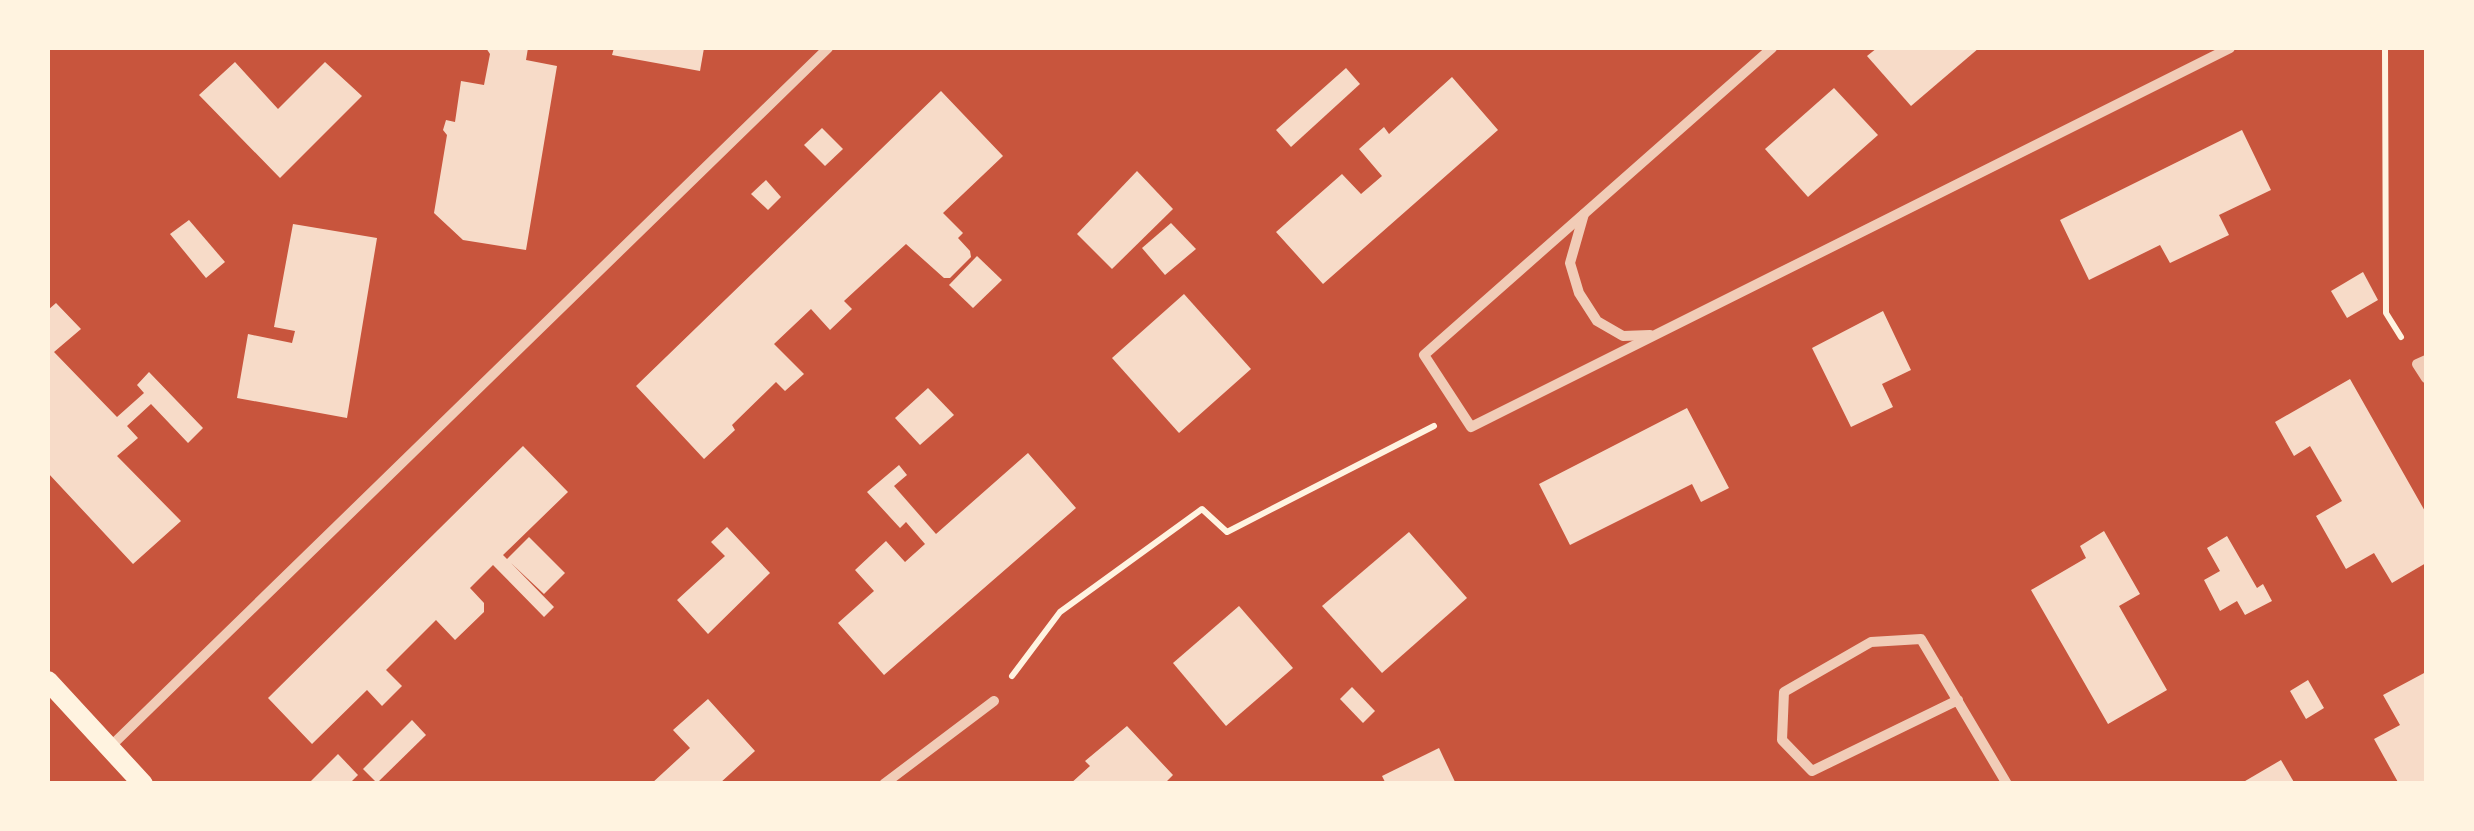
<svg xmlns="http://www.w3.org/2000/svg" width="2474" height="831" viewBox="0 0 2474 831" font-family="Lato,sans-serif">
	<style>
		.building { fill: #f7dbc8 }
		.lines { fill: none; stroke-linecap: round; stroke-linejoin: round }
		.path { stroke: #fff3e0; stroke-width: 6 }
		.minor { stroke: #f1ccb7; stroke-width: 10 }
		.secondary { stroke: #fff3e0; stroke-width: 20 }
	</style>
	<rect width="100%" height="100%" fill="#c8553d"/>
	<g class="building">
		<path d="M486,48h42l-2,12 31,6 -31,184 -63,-10 -29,-27 13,-78 -4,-5 3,-10 9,2 6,-41 23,4 6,-31z"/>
		<path d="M614,48h90l-4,23 -88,-16z"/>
		<path d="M1877,48h102l-68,58 -44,-50z"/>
		<path d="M235,62l43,47 47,-47 37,34 -82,82 -81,-83z"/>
		<path d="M1346,68l14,16 -69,63 -15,-17z"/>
		<path d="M1452,77l46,53 -175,154 -47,-52 66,-58 19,20 21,-18 -23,-27 25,-22 5,7z"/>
		<path d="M1834,88l44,47 -70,62 -43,-48z"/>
		<path d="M941,91l62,65 -60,57 20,20 -5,5 12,13 1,6 -21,21h-6l-38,-34 -62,57 8,8 -22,21 -19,-21 -37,35 30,30 -19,17 -9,-9 -44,43 3,5 -31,29 -68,-73z"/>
		<path d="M822,128l21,21 -18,17 -21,-21z"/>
		<path d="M2242,130l29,60 -52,25 10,20 -59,28 -10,-18 -71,35 -29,-60z"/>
		<path d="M1137,171l36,38 -61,60 -35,-35z"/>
		<path d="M766,180l15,17 -13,13 -17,-16z"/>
		<path d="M189,220l36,42 -19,16 -36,-44z"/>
		<path d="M1171,223l25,26 -31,26 -23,-27z"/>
		<path d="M293,224l84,14 -30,180 -110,-20 11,-64 44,9 3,-12 -21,-4z"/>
		<path d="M977,256l25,24 -29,28 -24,-23z"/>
		<path d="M2363,272l15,28 -31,18 -16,-27z"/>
		<path d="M1184,294l67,75 -72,64 -67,-75z"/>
		<path d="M56,303l25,26 -27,23 63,65 27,-24 -7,-8 12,-13 54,56 -15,15 -37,-39 -24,22 11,12 -21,18 64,65 -48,43 -85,-91v-163z"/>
		<path d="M1883,311l28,59 -29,14 11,23 -42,20 -39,-79z"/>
		<path d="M2350,379l76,134v50l-34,20 -18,-30 -28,16 -30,-53 26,-15 -32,-55 -16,10 -19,-34z"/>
		<path d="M928,388l26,27 -34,30 -25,-27z"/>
		<path d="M1687,408l42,80 -28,14 -9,-18 -122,61 -31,-61z"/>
		<path d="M523,446l45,46 -65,63 4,4 22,-22 36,36 -21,21 -33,-31 43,44 -10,10 -51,-52 -23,23 14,15v9l-29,28 -19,-20 -50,50 16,16 -20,20 -15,-16 -55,54 -44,-46z"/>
		<path d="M1028,453l48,55 -192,167 -46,-52 36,-32 -19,-21 31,-29 19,21 20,-18 -19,-22 -6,6 -33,-36 32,-27 8,10 -13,11 42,48z"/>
		<path d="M727,527l43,46 -62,61 -31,-34 48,-44 -14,-14z"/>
		<path d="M2104,531l36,63 -21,12 48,84 -59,34 -77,-134 55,-32 -6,-12z"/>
		<path d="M1409,532l58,66 -85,75 -60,-67z"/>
		<path d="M2227,536l30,52 6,-4 9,17 -27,14 -8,-14 -17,10 -16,-31 16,-9 -13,-23z"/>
		<path d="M1239,606l54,62 -67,58 -53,-63z"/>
		<path d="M2426,672v112h-27l-25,-45 26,-14 -17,-30z"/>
		<path d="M2308,680l16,28 -18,11 -16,-28z"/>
		<path d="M1352,687l23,24 -12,12 -23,-24z"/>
		<path d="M708,699l47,52 -36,33h-68l39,-36 -17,-18z"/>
		<path d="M412,720l14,15 -49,48 -14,-14z"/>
		<path d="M1127,726l46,49 -9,9h-94l20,-18 -5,-5z"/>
		<path d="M1439,748l17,36h-70l-4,-8z"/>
		<path d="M338,754l20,21 -9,9h-41z"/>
		<path d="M2281,760l14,24h-55z"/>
	</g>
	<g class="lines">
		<g class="path">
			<path d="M2385,48l1,265 15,24"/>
			<path d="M1012,676l48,-64 142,-103 25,23 207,-106"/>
		</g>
		<g class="minor">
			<path d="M1772,48l-348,307 47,72 759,-379"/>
			<path d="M1584,214l-14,49 9,30 18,28 26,15 27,-1"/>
			<path d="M2426,360l-9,4 9,14"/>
			<path d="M1958,700l-146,71 -30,-31 2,-48 87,-50 50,-3 86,145"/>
			<path d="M110,747l718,-699"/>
			<path d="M884,784l110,-83"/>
		</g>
		<path class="secondary" d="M48,681l95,103"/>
	</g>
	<rect width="2474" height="831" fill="none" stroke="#fff3e0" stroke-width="100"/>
</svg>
